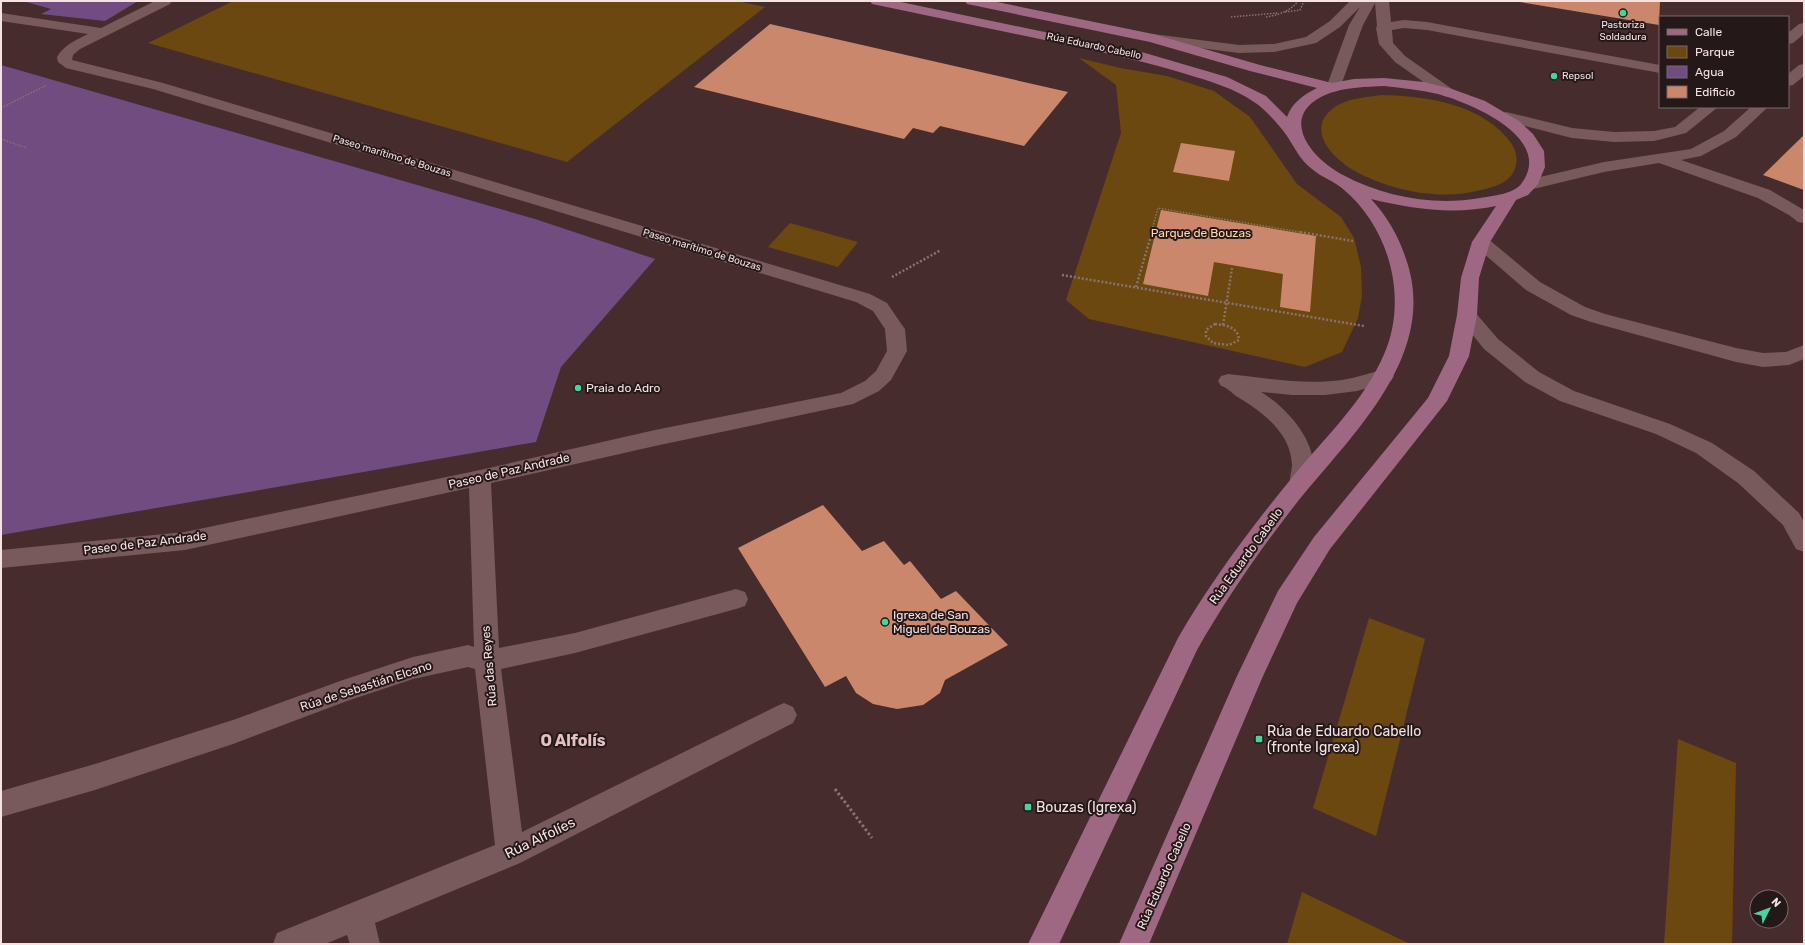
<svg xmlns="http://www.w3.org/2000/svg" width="1805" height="945" viewBox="0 0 1805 945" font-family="Rubik,sans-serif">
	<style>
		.green { fill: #6b480f }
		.water { fill: #704c80 }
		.building { fill: #ca876b }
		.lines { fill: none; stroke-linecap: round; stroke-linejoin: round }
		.path-far2 { stroke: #8a7273; stroke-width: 1.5; stroke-dasharray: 1.5 1.5; stroke-linecap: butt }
		.path-far1 { stroke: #8a7273; stroke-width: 2.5; stroke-dasharray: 2 2; stroke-linecap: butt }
		.path { stroke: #8a7273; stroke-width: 3; stroke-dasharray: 2.5 2.5; stroke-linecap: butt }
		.service { fill: #795a5c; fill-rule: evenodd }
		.pedestrian { fill: #795a5c; fill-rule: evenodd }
		.minor { fill: #795a5c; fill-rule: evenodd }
		.primary { fill: #9f6882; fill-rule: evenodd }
		.poi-dot { fill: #47d49e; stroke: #251819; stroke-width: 1.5 }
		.labels { text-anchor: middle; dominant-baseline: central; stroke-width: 4; stroke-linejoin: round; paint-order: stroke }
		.far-poi-label { font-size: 10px; fill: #f5e2e3; stroke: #251819 }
		.far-street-label { font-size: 10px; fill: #f5e2e3; stroke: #251819 }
		.park-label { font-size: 12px; fill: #fedaab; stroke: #251819 }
		.poi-label { font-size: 12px; fill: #f5e2e3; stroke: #251819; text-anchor: start }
		.street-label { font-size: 12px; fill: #f5e2e3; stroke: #251819 }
		.near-poi-label { font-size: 14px; fill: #f5e2e3; stroke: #251819; text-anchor: start }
		.near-street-label { font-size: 14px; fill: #f5e2e3; stroke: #251819 }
		.near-neighbourhood-label { font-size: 16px; font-weight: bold; fill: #e4c0c2; stroke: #251819 }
	</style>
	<rect width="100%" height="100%" fill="#472c2e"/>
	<g class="green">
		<path d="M233,1h504l28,6 -198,155 -419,-119z"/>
		<path d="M1079,58l41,10 47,8 47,15 36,26 47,67 44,33 13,21 7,29 1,29 -4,22 -16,34 -37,15 -216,-48 -23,-19 55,-167 -5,-48z"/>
		<path d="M1382,95c44,1 101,9 129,48 7,10 8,22 0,33 -7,8 -20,12 -30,14 -40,11 -90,1 -126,-19 -25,-14 -52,-45 -17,-66 13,-7 29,-8 44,-10z"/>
		<path d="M790,223l68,19 -20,25 -70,-20z"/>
		<path d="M1369,618l56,21 -49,197 -63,-28z"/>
		<path d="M1678,739l58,24 -4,181h-68z"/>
		<path d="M1302,892l108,52h-123z"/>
	</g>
	<g class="water">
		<path d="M23,1h115l-33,20 -64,-7 10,-5z"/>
		<path d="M1,65l534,154 120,40 -94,108 -25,75 -535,93z"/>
	</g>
	<g class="building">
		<path d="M1520,1h140l-1,24 -139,-23z"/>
		<path d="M770,24l298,68 -44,54 -84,-20 -7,7 -20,-5 -9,11 -210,-52z"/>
		<path d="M1804,135v55l-41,-15z"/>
		<path d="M1181,143l54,8 -6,30 -56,-9z"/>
		<path d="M1161,210l155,26 -6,76 -30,-5 3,-33 -69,-12 -6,34 -65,-12z"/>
		<path d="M823,505l39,46 22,-10 20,24 6,-4 31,38 15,-8 52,54 -63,35 -5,13 -17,12 -26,4 -24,-5 -17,-11 -10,-17 -21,11 -87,-139z"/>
	</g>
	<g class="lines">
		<g class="path-far2">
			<path d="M1285,12l15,-2 4,-9"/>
			<path d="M1231,17l47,-4"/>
			<path d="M1266,17c12,-2 25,-6 32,-16"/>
			<path d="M1,108l46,-23"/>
			<path d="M1,139l26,9"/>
			<path d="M1151,233l7,-25 148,25"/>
		</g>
		<g class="path-far1">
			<path d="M1300,232l53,9"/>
			<path d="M1062,275l302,51"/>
			<path d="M892,277l49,-27"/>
			<path d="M1136,287l16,-55"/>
			<path d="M1215,324c11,1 23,3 24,16l-10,5 -16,-2 -7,-7v-6z"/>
			<path d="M1223,325l9,-57"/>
		</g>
		<path class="path" d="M835,789l37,49"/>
		<g class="service">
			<path d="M1350,1h39l2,21 13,-2 23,2 233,43v8l-233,-43 -23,-2 -12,2 1,13 12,13 47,33 3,3 -3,3 -5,2 -5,-2 -47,-33 -16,-18 -3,-16 1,-2 -2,-23 -12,22 -23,63 -2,3 -5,1 -5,-1 -2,-3 23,-63 11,-18 -20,20 -24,16 -42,9 -35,1 -86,-11 -5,-1 -2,-3 2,-3 5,-1 86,11 35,-1 32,-7 24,-16z"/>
			<path d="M1804,23v11l-11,9 -5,1v-11l11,-9z"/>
			<path d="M1804,64v12l-11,9 -5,1v-12l11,-9z"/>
			<path d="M1700,107h18l-32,26 -32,8 -40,1 -42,-4 -71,-18 -3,-3 3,-3 5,-2 66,16 42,4 40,-1 21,-4z"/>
			<path d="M1751,107h17l-32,30 -35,19 -20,4 89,30 34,20v13l-6,-1 -9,-7 -31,-17 -99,-35 -55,9 -75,18 -6,-1 -2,-4 2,-4 81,-19 87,-13 33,-18z"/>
			<path d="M1481,237l6,1 53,44 45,25 20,7 131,34 27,5 23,-1 18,-7v14l-15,6 -26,2 -27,-5 -145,-40 -20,-7 -45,-25 -51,-44 -3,-4 3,-4z"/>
		</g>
		<path class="pedestrian" d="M155,1h17l-2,3 -90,45 -7,6 -1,5 91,23 707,211 17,9 15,22 3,4 2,22 -16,29 -12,11 -26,13 -198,42 -164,37 8,165 76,-15 161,-44 9,3 3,7 -3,7 -9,3 -161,44 -74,16 21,163 253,-125 9,-4 9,4 4,8 -4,8 -273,140 -145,60 5,21h-30l-3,-9 -22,9h-52l4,-11 218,-88 -20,-176 -7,-2 -55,12 -66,22 -114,43 -138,46 -94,27v-26l94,-27 138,-44 110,-40 70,-23 55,-12 6,2 -5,-159 -284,62 -184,18v-18l184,-18 295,-62 175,-40 186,-37 24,-12 11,-10 11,-20 -2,-22 -12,-18 -17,-9 -703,-213 -87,-21 -8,-6 -1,-5c7,-12 19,-17 31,-23l-87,-13v-8l100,15z"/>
		<g class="minor">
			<path d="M1467,309l7,2 24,28 41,33 35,19 96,33 42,19 42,28 45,42 5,9v30l-8,-3 -13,-24 -45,-42 -42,-30 -40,-19 -96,-33 -35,-19 -41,-33 -24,-30 -3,-4 3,-4z"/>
			<path d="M1384,369l7,2 3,5 -3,5 -34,10 -32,4h-33l-31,-3c29,17 67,61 47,97l-8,2 -8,-2c-5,-9 0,-15 0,-24 -1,-33 -31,-54 -56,-69 -5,-4 -10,-9 -15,-10l-3,-5 3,-5 7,-2c37,4 76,11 114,6 14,-2 28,-7 42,-11z"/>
		</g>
		<path class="primary" d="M870,1h26l249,52 82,24 39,19 21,21c5,-14 16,-22 30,-29l-67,-17 -100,-29 -178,-37 -5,-1 -2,-3h27l161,33 107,31 72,18 22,-4 30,-1 40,4 28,7 33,12 34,20 14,13 11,17 1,16 -7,17 -10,11 -12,5 -26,42 -11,36 -2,37 -8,41 -22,45 -117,148 -33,54 -34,73 -114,268h-30l118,-268 41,-85 36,-54 114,-139 21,-42 8,-41 4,-37 11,-36 24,-36c-43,9 -83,3 -125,-7 16,17 28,38 35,60 34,97 -56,177 -111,246 -36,46 -69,94 -98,145l-138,294h-31l150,-306c33,-57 72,-109 113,-159 33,-41 74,-78 94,-127 23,-55 4,-125 -42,-163 -9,-8 -22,-12 -31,-20 -12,-9 -17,-21 -25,-33 -6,-9 -24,-29 -33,-34 -20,-14 -45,-21 -68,-28 -36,-11 -71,-19 -108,-27 -67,-14 -134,-28 -201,-42l-5,-1zM1384,86c18,2 36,4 54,8 32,9 116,43 84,89 -8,11 -29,13 -42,15 -46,8 -96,-1 -137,-23 -36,-19 -66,-62 -13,-82 17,-6 36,-6 54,-7z"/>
	</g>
	<g class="poi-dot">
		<circle cx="1623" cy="13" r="4"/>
		<circle cx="1554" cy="76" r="4"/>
		<circle cx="578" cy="388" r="4"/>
		<circle cx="885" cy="622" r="4"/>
		<rect x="1255" y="735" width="8" height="8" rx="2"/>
		<rect x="1024" y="803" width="8" height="8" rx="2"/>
	</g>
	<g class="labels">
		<g class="far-poi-label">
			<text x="1623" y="25">Pastoriza<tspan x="1623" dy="12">Soldadura</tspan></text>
			<text x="1562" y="76" text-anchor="start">Repsol</text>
		</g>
		<g class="far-street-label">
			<text transform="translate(1094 46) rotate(12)">Rúa Eduardo Cabello</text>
			<text transform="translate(392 156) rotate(17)">Paseo marítimo de Bouzas</text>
			<text transform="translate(702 250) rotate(17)">Paseo marítimo de Bouzas</text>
		</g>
		<g class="park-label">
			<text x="1201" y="233">Parque de Bouzas</text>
		</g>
		<g class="poi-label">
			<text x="586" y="388">Praia do Adro</text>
			<text x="893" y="615">Igrexa de San<tspan x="893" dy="14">Miguel de Bouzas</tspan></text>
		</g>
		<g class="street-label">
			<text transform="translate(509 471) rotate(-13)">Paseo de Paz Andrade</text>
			<text transform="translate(145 543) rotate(-7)">Paseo de Paz Andrade</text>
			<text transform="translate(1246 556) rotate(-54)">Rúa Eduardo Cabello</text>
			<text transform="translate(489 666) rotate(-95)">Rúa das Reyes</text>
			<text transform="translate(366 686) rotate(-18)">Rúa de Sebastián Elcano</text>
			<text transform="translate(1164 876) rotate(-66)">Rúa Eduardo Cabello</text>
		</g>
		<g class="near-poi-label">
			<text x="1267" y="731">Rúa de Eduardo Cabello<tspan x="1267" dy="16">(fronte Igrexa)</tspan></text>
			<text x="1036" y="807">Bouzas (Igrexa)</text>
		</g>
		<g class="near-street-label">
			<text transform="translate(540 838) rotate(-26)">Rúa Alfolíes</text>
		</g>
		<g class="near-neighbourhood-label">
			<text x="573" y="740">O Alfolís</text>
		</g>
	</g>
	<rect width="1805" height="945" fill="none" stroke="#f5e2e3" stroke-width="4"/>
	<rect x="1659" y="16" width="130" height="92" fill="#251819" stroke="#78696a"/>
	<rect x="1667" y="29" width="20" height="6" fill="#9f6882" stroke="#78696a"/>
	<text x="1695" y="36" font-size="12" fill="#f5e2e3">Calle</text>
	<rect x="1667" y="46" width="20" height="12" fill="#6b480f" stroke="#78696a"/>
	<text x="1695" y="56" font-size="12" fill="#f5e2e3">Parque</text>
	<rect x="1667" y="66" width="20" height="12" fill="#704c80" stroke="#78696a"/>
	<text x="1695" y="76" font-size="12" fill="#f5e2e3">Agua</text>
	<rect x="1667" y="86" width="20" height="12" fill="#ca876b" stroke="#78696a"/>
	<text x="1695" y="96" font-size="12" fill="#f5e2e3">Edificio</text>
	<g transform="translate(1769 909) rotate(48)"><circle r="19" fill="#251819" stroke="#78696a"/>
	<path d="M0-3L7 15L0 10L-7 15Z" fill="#47d49e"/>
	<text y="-6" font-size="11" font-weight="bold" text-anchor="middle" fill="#f5e2e3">N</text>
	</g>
</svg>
